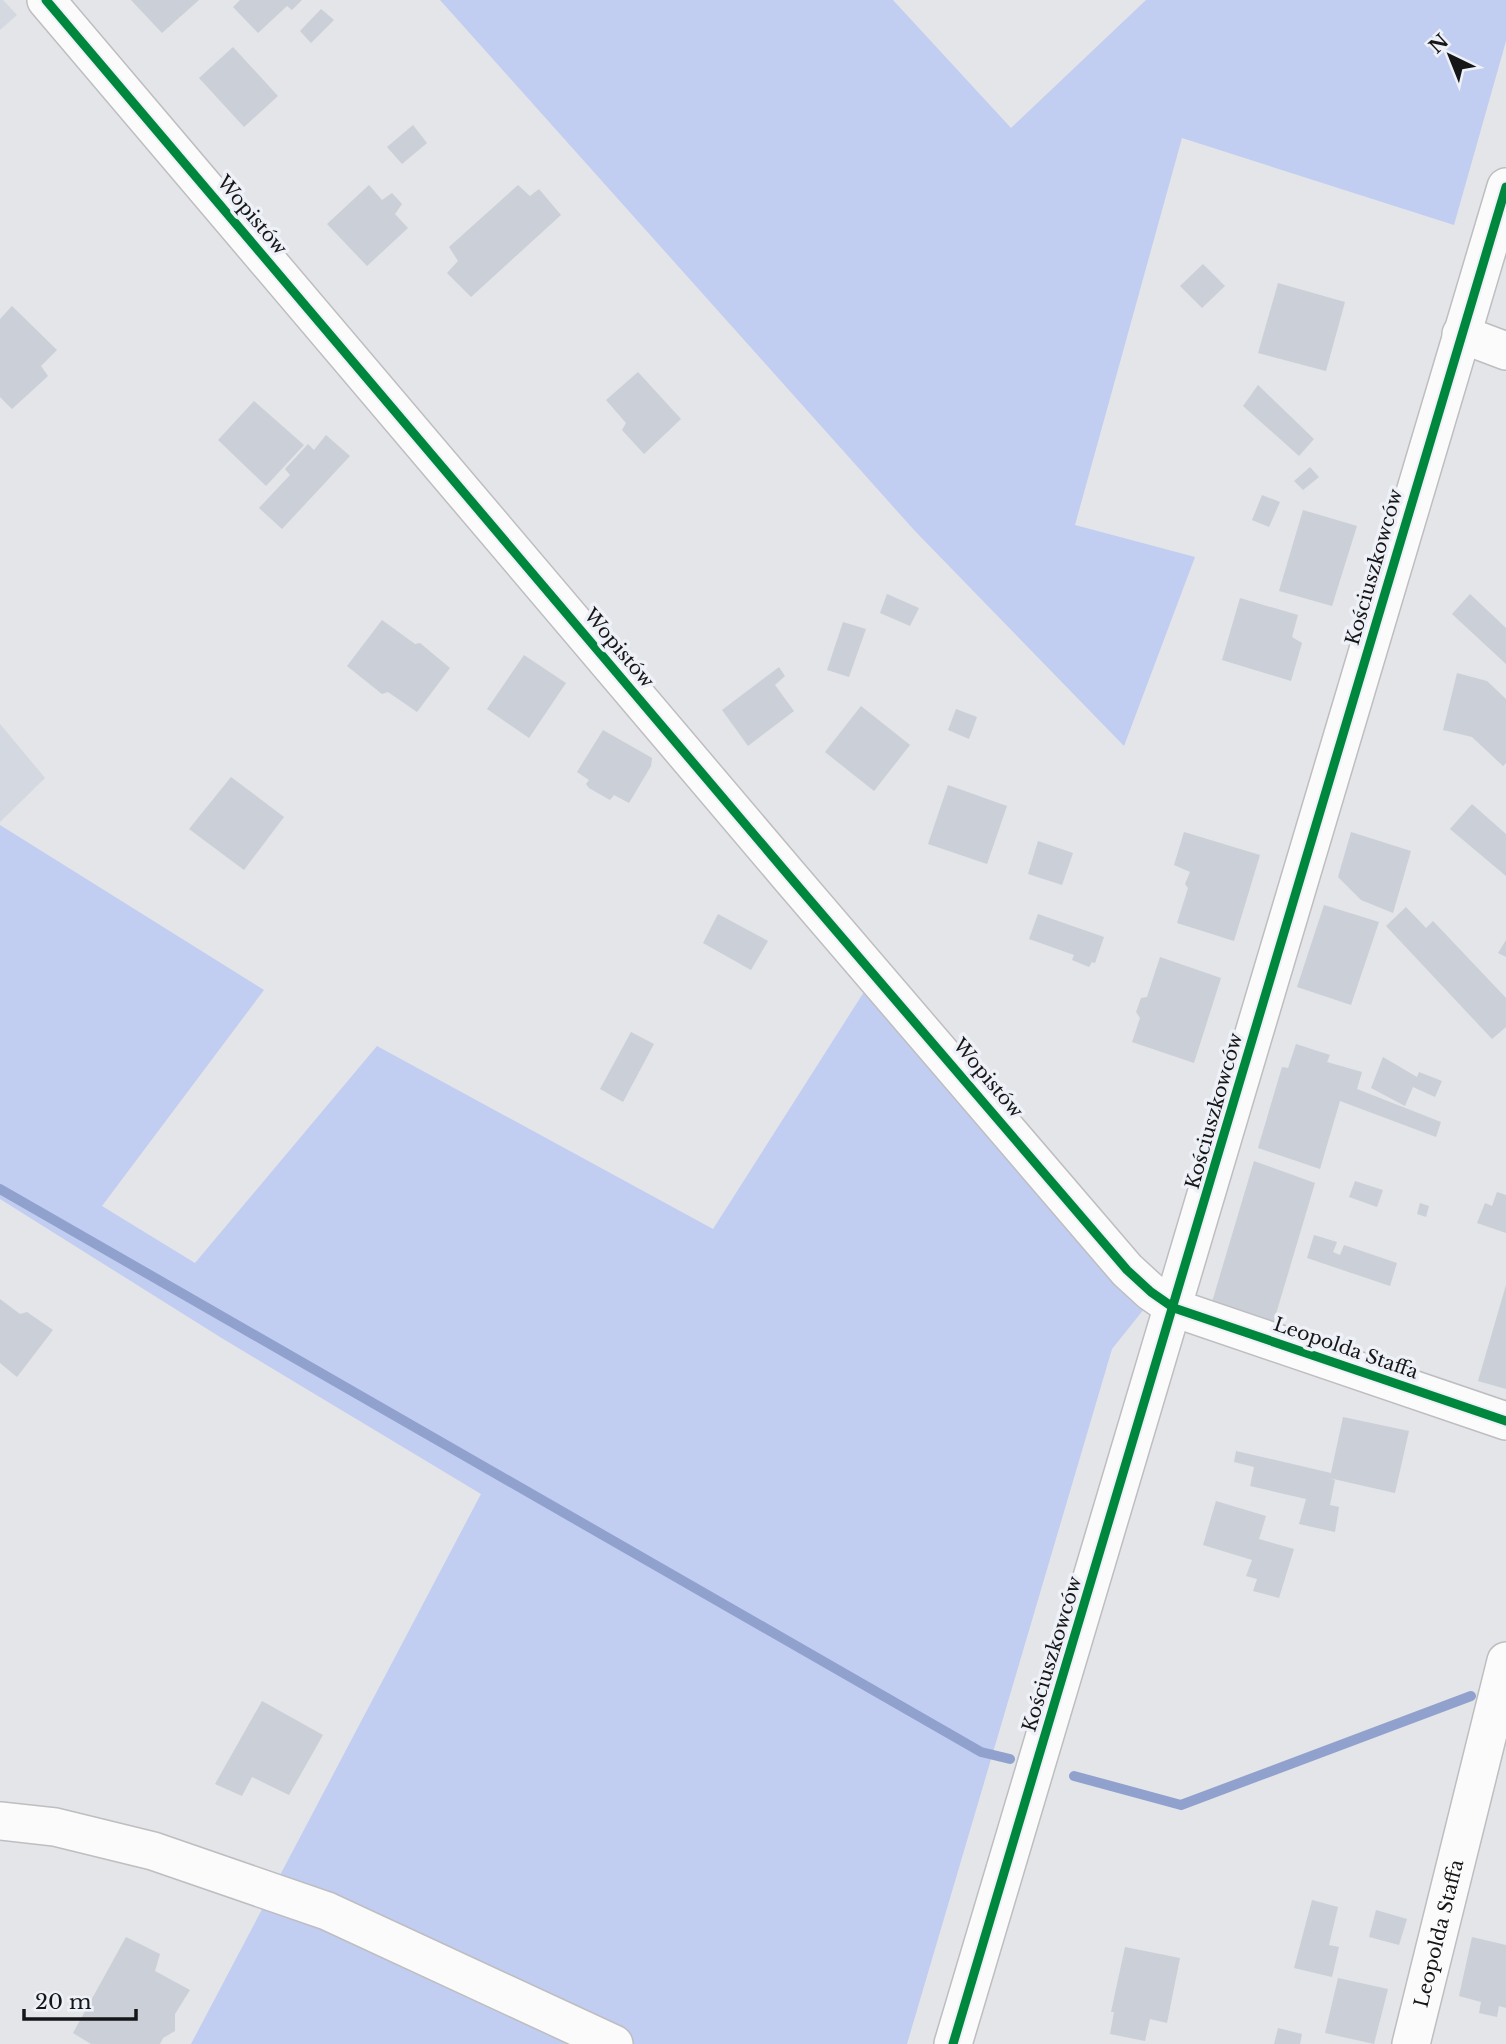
<svg xmlns="http://www.w3.org/2000/svg" width="1506" height="2044" viewBox="0 0 1506 2044" font-family="'Libre Baskerville',serif">
	<style>
		.built { fill: #d4d8e0 }
		.green { fill: #c1cef1 }
		.lines { fill: none; stroke-linecap: round; stroke-linejoin: round }
		.stream { stroke: #91a1ce; stroke-width: 10 }
		.building { fill: #cbcfd8 }
		.minor-casing { stroke: #bebec1; stroke-width: 40 }
		.minor { stroke: #fbfbfc; stroke-width: 37 }
		.cycleway-casing { stroke: #eef1f7; stroke-width: 13 }
		.cycleway { stroke: #00873e; stroke-width: 9 }
		.labels { text-anchor: middle; dominant-baseline: central; stroke-width: 7; stroke-linejoin: round; paint-order: stroke }
		.street-label { font-size: 19px; fill: #151618; stroke: #eef1f7 }
	</style>
	<rect width="100%" height="100%" fill="#e3e5e8"/>
	<g class="built">
		<path d="M0,0h3l14,15 -17,15z"/>
		<path d="M0,724l45,54 -45,44z"/>
	</g>
	<g class="green">
		<path d="M440,0h453l118,128 135,-128h360v41l-52,184 -272,-87 -107,387 120,32 -71,189 -210,-216z"/>
		<path d="M0,825l264,165 -162,216 93,57 182,-217 336,183 170,-267 281,322 -52,65 -205,695h-716l290,-550 -261,-157 -220,-138z"/>
	</g>
	<g class="lines">
		<g class="stream">
			<path d="M0,1189l981,563 29,7"/>
			<path d="M1074,1776l107,29 290,-109"/>
		</g>
	</g>
	<g class="building">
		<path d="M131,0h68l-37,33z"/>
		<path d="M240,0h62l-10,10 -5,-4 -29,27 -25,-26z"/>
		<path d="M321,9l13,11 -23,23 -11,-12z"/>
		<path d="M233,47l45,49 -34,31 -45,-49z"/>
		<path d="M413,125l14,18 -25,21 -15,-17z"/>
		<path d="M369,185l13,15 10,-7 10,11 -7,10 13,14 -41,38 -40,-42z"/>
		<path d="M518,185l12,11 9,-7 22,26 -90,82 -24,-24 11,-12 -9,-14z"/>
		<path d="M1203,264l22,22 -23,22 -22,-22z"/>
		<path d="M1278,283l67,19 -19,69 -68,-18z"/>
		<path d="M12,306l45,44 -16,16 7,10 -36,33 -12,-12v-78z"/>
		<path d="M638,372l43,47 -37,35 -22,-24 4,-7 -20,-23z"/>
		<path d="M1258,385l56,54 -15,17 -56,-50z"/>
		<path d="M254,401l50,44 -38,41 -48,-46z"/>
		<path d="M326,435l24,21 -68,73 -23,-21 31,-33 -5,-6 23,-25 6,6z"/>
		<path d="M1310,467l9,10 -16,13 -9,-9z"/>
		<path d="M1262,495l18,7 -11,25 -17,-7z"/>
		<path d="M1303,510l54,16 -25,80 -53,-15z"/>
		<path d="M887,594l32,14 -9,18 -30,-13z"/>
		<path d="M1470,594l36,34v36l-54,-50z"/>
		<path d="M1240,598l58,17 -6,22 10,6 -11,38 -69,-21z"/>
		<path d="M382,620l33,24 5,-1 30,25 -33,44 -29,-20 -6,2 -35,-28z"/>
		<path d="M843,622l23,7 -17,48 -22,-7z"/>
		<path d="M524,655l42,28 -37,55 -42,-29z"/>
		<path d="M779,667l6,9 -10,9 19,26 -46,35 -26,-36z"/>
		<path d="M1457,673l30,8 19,18v64l-3,3 -31,-29 -29,-7z"/>
		<path d="M861,706l49,39 -36,46 -49,-39z"/>
		<path d="M956,709l21,8 -8,22 -21,-9z"/>
		<path d="M603,730l49,28 -1,8 -22,37 -15,-8 -4,5 -21,-12 -3,-4 3,-4 -12,-8z"/>
		<path d="M231,777l53,40 -40,53 -55,-41z"/>
		<path d="M948,785l59,21 -20,58 -59,-20z"/>
		<path d="M1472,804l34,30v42l-56,-47z"/>
		<path d="M1184,832l76,23 -26,86 -57,-18 11,-35 -3,-4 5,-12 -16,-7z"/>
		<path d="M1351,832l60,19 -18,62 -32,-13 -23,-23z"/>
		<path d="M1038,841l35,12 -11,32 -34,-11z"/>
		<path d="M1324,905l55,17 -28,83 -54,-18z"/>
		<path d="M1406,907l20,21 7,-7 73,77v29l-14,12 -106,-113z"/>
		<path d="M718,914l50,27 -17,29 -48,-27z"/>
		<path d="M1038,914l66,23 -9,26 -3,-1 -3,5 -17,-7 2,-5 -45,-16z"/>
		<path d="M1506,940v17l-8,-4z"/>
		<path d="M1160,957l61,21 -27,85 -62,-21 8,-24 -4,-6 5,-14 6,-1z"/>
		<path d="M631,1032l23,12 -31,58 -23,-13z"/>
		<path d="M1296,1044l34,11 -3,7 35,10 -5,17 84,33 -5,15 -96,-36 -20,68 -62,-21 24,-81 6,1z"/>
		<path d="M1383,1057l34,20 2,-5 23,9 -7,16 -22,-10 -8,19 -34,-18z"/>
		<path d="M1254,1161l61,22 -42,141 -61,-22z"/>
		<path d="M1355,1181l28,9 -6,17 -28,-10z"/>
		<path d="M1497,1192l9,3v38l-29,-10 8,-20 7,3z"/>
		<path d="M1420,1203l9,3 -3,11 -9,-3z"/>
		<path d="M1314,1235l23,7 -4,10 7,3 4,-10 53,18 -7,23 -83,-28z"/>
		<path d="M1506,1285v104l-28,-8z"/>
		<path d="M0,1299l20,15 7,-2 26,18 -36,47 -17,-14z"/>
		<path d="M1343,1417l66,14 -14,62 -66,-15 6,2 -5,25 9,2 -4,25 -36,-8 7,-25 -56,-13 4,-19 -20,-5 2,-11 95,22z"/>
		<path d="M1216,1501l50,15 -7,23 35,10 -15,49 -26,-7 4,-12 -11,-3 6,-16 -49,-15z"/>
		<path d="M262,1701l61,34 -34,60 -37,-18 -10,19 -27,-12z"/>
		<path d="M1312,1900l26,7 -9,38 10,2 -7,30 -38,-9z"/>
		<path d="M1376,1910l31,9 -8,26 -30,-8z"/>
		<path d="M126,1937l34,17 -5,17 35,19 -15,24v17l-12,7 -3,6h-69l-18,-11z"/>
		<path d="M1472,1937l34,8v63l-7,-2 -2,11 -18,-4 2,-11 -22,-6z"/>
		<path d="M1125,1947l55,11 -13,65 -17,-4 -5,22 -35,-7 4,-22h-3z"/>
		<path d="M1338,1978l50,11 -14,55 -49,-11z"/>
		<path d="M1278,2028l24,6 -2,10h-26z"/>
	</g>
	<g class="lines">
		<g class="minor-casing">
			<g id="minor">
				<path d="M46,0l744,877 337,393 24,22 23,16 332,113"/>
				<path d="M1461,334l45,17"/>
				<path d="M0,1821l55,6 98,24 174,60 287,133"/>
				<path d="M953,2044l553,-1857"/>
				<path id="s1" d="M1411,2044l95,-383"/>
			</g>
		</g>
		<use href="#minor" class="minor"/>
		<g class="cycleway-casing">
			<g id="cycleway">
				<path d="M46,0l744,877 337,393 24,22 23,16 332,113"/>
				<path d="M953,2044l553,-1857"/>
			</g>
		</g>
		<use href="#cycleway" class="cycleway"/>
	</g>
	<g class="labels">
		<g class="street-label">
			<text transform="translate(252 215) rotate(50)">Wopistów</text>
			<text transform="translate(1374 567) rotate(-74)">Kościuszkowców</text>
			<text transform="translate(619 648) rotate(50)">Wopistów</text>
			<text transform="translate(988 1078) rotate(50)">Wopistów</text>
			<text transform="translate(1214 1111) rotate(-74)">Kościuszkowców</text>
			<text transform="translate(1346 1348) rotate(19)">Leopolda Staffa</text>
			<text transform="translate(1052 1654) rotate(-73)">Kościuszkowców</text>
			<text stroke="none"><textPath href="#s1" startOffset="114">Leopolda Staffa</textPath></text>
		</g>
	</g>
	<g transform="translate(1450 56) rotate(317)" stroke="#eef1f7" stroke-width="5" paint-order="stroke">
	<path d="M0-5L12 26L0 18L-12 26Z" fill="#151618"/>
	<text y="-10" font-size="19" font-weight="bold" text-anchor="middle" fill="#151618">N</text>
	</g>
	<path d="M24 2009v10h112v-10" fill="none" stroke="#151618" stroke-width="3.5"/>
	<text x="35" y="2009" font-size="21" fill="#151618" stroke="#eef1f7" stroke-width="5" paint-order="stroke">20 m</text>
</svg>
